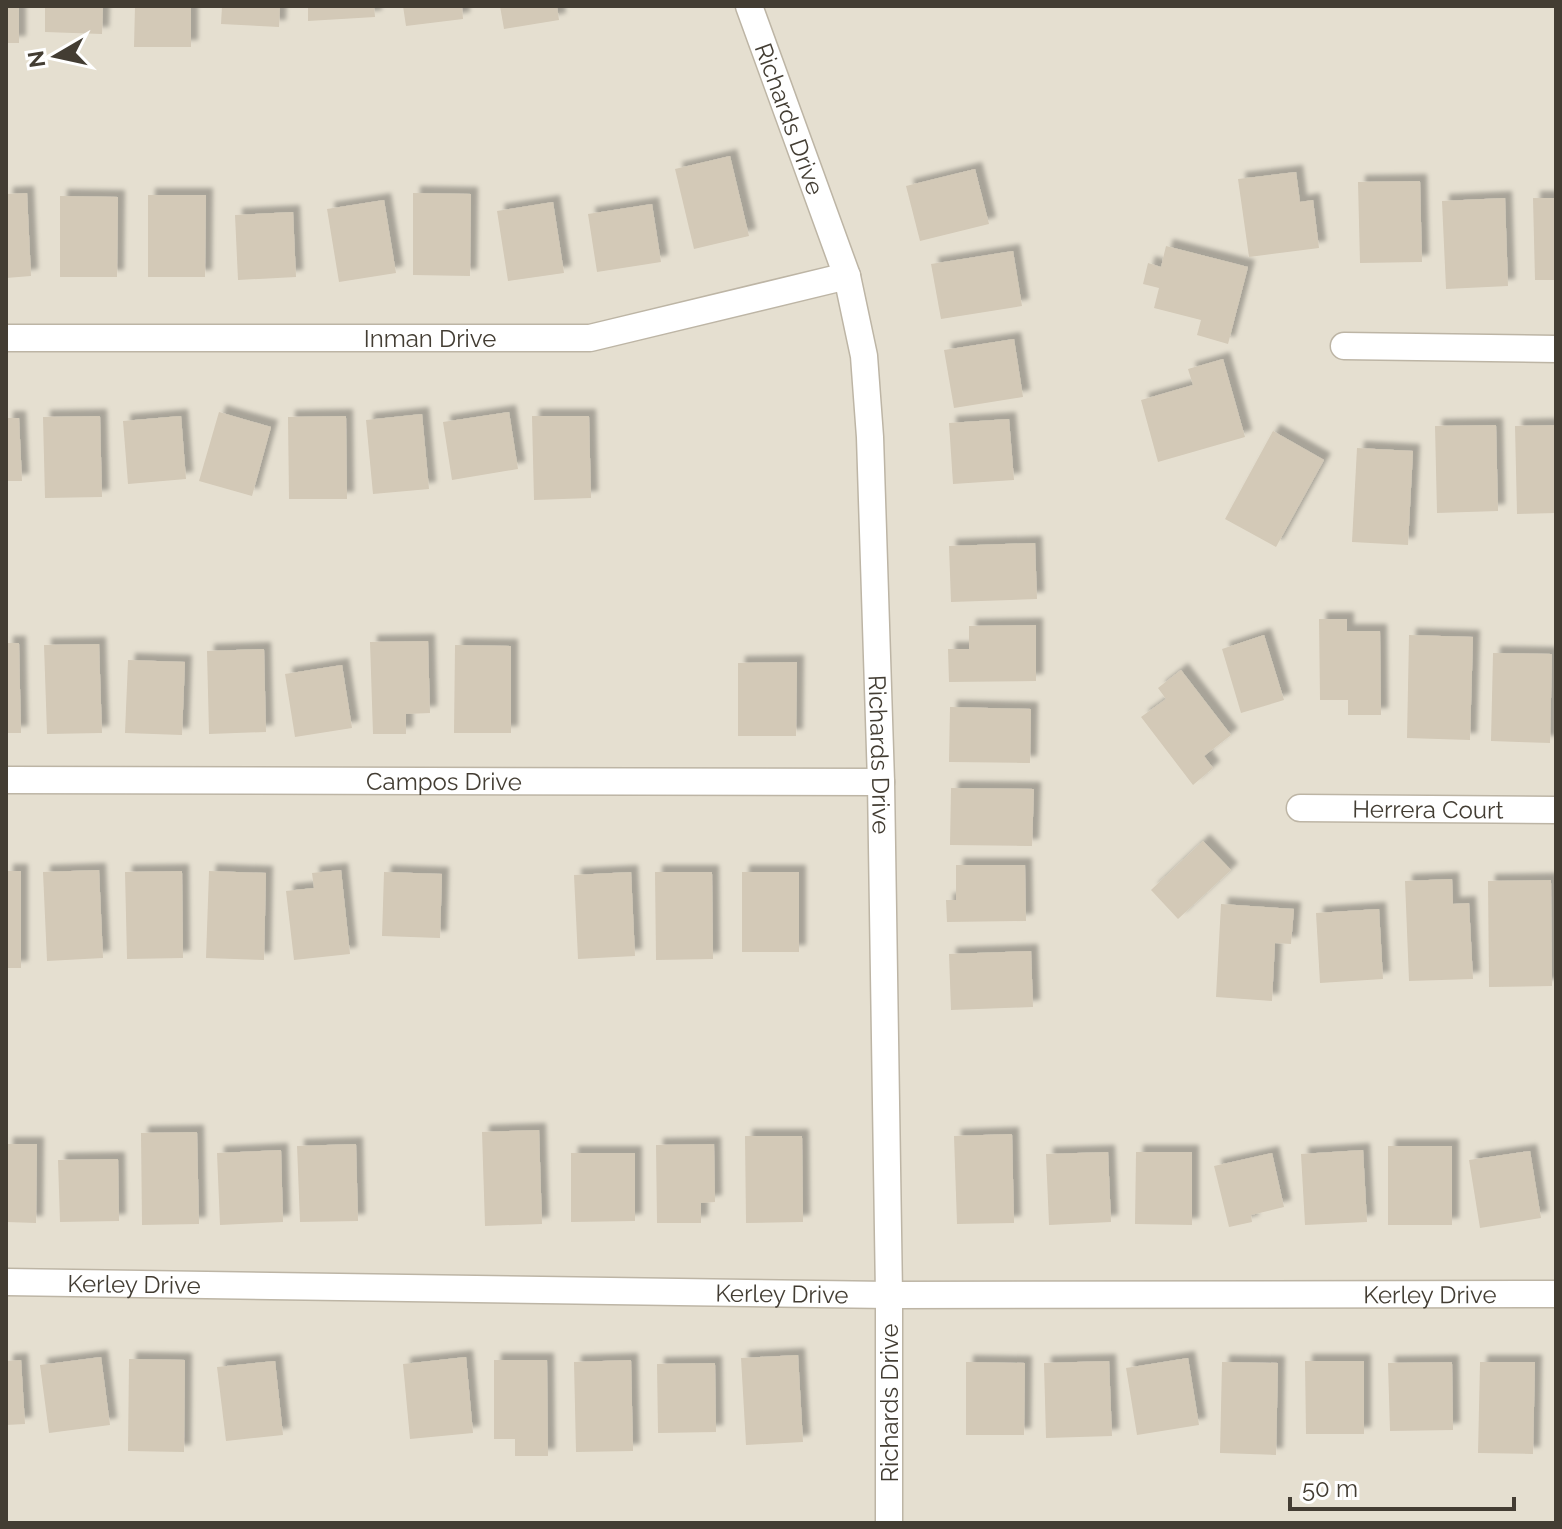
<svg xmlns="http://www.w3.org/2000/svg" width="1562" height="1529" viewBox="0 0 1562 1529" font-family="Raleway,sans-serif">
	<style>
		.residential { fill: #e5dfd0 }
		.building { fill: #d3c9b7; filter: url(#shadow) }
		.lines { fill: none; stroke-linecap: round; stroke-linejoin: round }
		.street-casing { stroke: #bdb5a5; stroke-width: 29 }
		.street { stroke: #fff; stroke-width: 26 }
		.labels { text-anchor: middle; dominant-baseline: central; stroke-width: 6; stroke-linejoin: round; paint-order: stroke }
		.street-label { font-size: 24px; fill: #433d33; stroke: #fff }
	</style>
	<defs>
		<filter id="shadow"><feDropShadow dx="7" dy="-7" stdDeviation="2" flood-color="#0004"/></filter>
	</defs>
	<rect width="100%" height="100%" fill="#f1ede2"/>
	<rect class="residential" x="6" y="6" width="1550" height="1517"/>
	<g class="building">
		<rect x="6" y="6" width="13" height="37"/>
		<path d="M45,6h58l-1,28 -57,-2z"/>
		<path d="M135,6h56v41h-57z"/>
		<path d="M222,6h58l-1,21 -58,-3z"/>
		<path d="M308,6h66l1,11 -67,4z"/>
		<path d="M403,6h59l1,13 -57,7z"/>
		<path d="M500,6h57l2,14 -55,9z"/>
		<path d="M730,156l19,80 -55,13 -19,-80z"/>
		<path d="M975,169l14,55 -69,17 -14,-55z"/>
		<path d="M1296,172l4,30 13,-2 6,48 -70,9 -11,-78z"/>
		<path d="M1420,181l2,81 -62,1 -2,-81z"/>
		<path d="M27,193l4,83 -25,2v-84z"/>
		<path d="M413,193l58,1 -1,82 -57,-1z"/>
		<path d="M148,195h58l-1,82h-57z"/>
		<path d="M60,196l58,1 -1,80h-57z"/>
		<path d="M1505,198l3,88 -62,3 -4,-88z"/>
		<path d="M1533,198h23v82h-21z"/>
		<path d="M384,200l12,73 -57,9 -12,-73z"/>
		<path d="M553,202l11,71 -56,8 -11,-70z"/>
		<path d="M652,204l9,58 -64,10 -9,-58z"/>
		<path d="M293,212l3,65 -58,3 -3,-65z"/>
		<path d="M1166,246l82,21 -20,77 -31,-9 4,-15 -47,-12 5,-20 -16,-4 5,-21 13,4z"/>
		<path d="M1013,251l9,55 -81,13 -10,-55z"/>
		<path d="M1014,339l9,58 -69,11 -10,-58z"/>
		<path d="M1223,359l22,78 -87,25 -17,-62 52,-15 -5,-16z"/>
		<path d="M219,412l52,15 -19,69 -53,-15z"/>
		<path d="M509,412l9,57 -66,11 -9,-58z"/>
		<path d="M422,414l7,75 -56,5 -7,-74z"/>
		<path d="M100,416l2,81 -57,1 -2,-81z"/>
		<path d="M181,416l5,63 -58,5 -5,-63z"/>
		<path d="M346,416l1,83h-58l-1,-82z"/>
		<path d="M532,416h57l2,82 -57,2z"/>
		<path d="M6,418h13l3,63h-16z"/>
		<path d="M1009,419l5,61 -61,4 -4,-61z"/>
		<path d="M1496,425l2,86 -61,2 -2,-87z"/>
		<path d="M1556,425v88l-39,1 -2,-88z"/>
		<path d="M1273,431l51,29 -48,87 -51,-28z"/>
		<path d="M1357,448l56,3 -5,94 -56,-3z"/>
		<path d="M1035,543l2,56 -86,3 -2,-56z"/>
		<path d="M1319,619h28v12h33l1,84h-33v-15h-28z"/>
		<path d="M1036,625v56l-87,1 -1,-33h21v-23z"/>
		<path d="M1264,635l20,65 -43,13 -19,-64z"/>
		<path d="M1409,635l64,2 -3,103 -63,-2z"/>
		<path d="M428,641l2,72 -24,1v20h-33l-3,-92z"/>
		<path d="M6,643h13l2,90h-15z"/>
		<path d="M99,644l3,89 -55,1 -3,-89z"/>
		<path d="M455,645l56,1v87h-57z"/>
		<path d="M264,649l2,83 -57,2 -2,-83z"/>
		<path d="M1493,653l59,1 -2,89 -59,-2z"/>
		<path d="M128,660l57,2 -3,73 -57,-2z"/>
		<path d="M797,662l-1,74h-58v-73z"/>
		<path d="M342,665l10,63 -57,9 -10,-63z"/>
		<path d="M1181,670l50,65 -27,21 9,12 -20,17 -52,-68 25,-18 -8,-11z"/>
		<path d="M950,707l81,2 -1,54 -81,-1z"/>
		<path d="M951,788l83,1 -2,57 -82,-1z"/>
		<path d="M1203,841l28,29 -53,49 -27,-29z"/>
		<path d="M956,865h69l1,56 -79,1 -1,-22h10z"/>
		<path d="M99,870l4,88 -56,3 -4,-89z"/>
		<path d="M341,870l9,84 -56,6 -8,-69 28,-3 -2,-15z"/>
		<rect x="6" y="871" width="15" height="97"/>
		<path d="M182,871l1,87 -56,1 -2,-87z"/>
		<path d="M209,871l57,2 -2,87 -58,-2z"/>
		<path d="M384,872l58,2 -2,64 -58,-2z"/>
		<path d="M631,872l4,84 -57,3 -4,-84z"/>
		<path d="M655,872h57l1,87 -57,1z"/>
		<rect x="742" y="872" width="57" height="80"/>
		<path d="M1452,879l1,25 16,-1 4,76 -64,2 -4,-100z"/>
		<path d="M1551,880l1,106 -63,1 -1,-106z"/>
		<path d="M1221,904l73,5 -3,35 -16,-1 -3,58 -56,-4z"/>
		<path d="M1379,909l4,70 -63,4 -4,-70z"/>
		<path d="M1031,951l2,56 -82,3 -2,-56z"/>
		<path d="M539,1130l3,94 -57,2 -3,-94z"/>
		<path d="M197,1132l2,92 -57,1 -1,-92z"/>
		<path d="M1012,1134l2,89 -57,1 -3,-88z"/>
		<path d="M745,1136h57l1,86 -57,1z"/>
		<path d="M6,1144h31l-1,79 -30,-1z"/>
		<path d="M356,1144l2,77 -58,1 -3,-76z"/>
		<path d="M714,1144l1,58 -14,1v20h-44l-1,-78z"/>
		<rect x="1388" y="1146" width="64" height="79"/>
		<path d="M281,1150l2,72 -63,3 -3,-72z"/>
		<path d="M1363,1150l4,72 -62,3 -4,-71z"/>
		<path d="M1530,1151l11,67 -61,10 -11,-68z"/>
		<path d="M1108,1152l3,70 -62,3 -3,-71z"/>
		<path d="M1136,1152h56v73l-57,-1z"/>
		<path d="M571,1153h64v68l-64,1z"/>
		<path d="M1272,1153l12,54 -33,8 1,7 -23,5 -15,-61z"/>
		<path d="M118,1159l1,62 -59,1 -2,-62z"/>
		<path d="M798,1355l5,87 -57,3 -5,-87z"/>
		<path d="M101,1357l9,68 -61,8 -9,-68z"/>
		<path d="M466,1357l7,76 -63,6 -7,-75z"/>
		<path d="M1188,1358l11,67 -62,10 -11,-67z"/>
		<path d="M129,1359l56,1 -1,92 -56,-1z"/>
		<path d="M21,1360l4,64 -19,1v-64z"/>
		<path d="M494,1360h53l1,96h-33v-17h-21z"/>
		<path d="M631,1360l2,91 -57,1 -2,-90z"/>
		<path d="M275,1361l8,74 -57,6 -9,-74z"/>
		<path d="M1109,1361l3,75 -66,2 -2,-75z"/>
		<path d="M1305,1361h59v73h-58z"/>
		<path d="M966,1362l59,1 -1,72h-58z"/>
		<path d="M1222,1362l56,1 -2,92 -56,-2z"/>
		<path d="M1452,1362l1,68 -63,1 -2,-68z"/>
		<path d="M1480,1362h55l-2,92 -55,-1z"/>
		<path d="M715,1363l1,69 -58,1 -1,-69z"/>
	</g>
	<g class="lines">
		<g class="street-casing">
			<g id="street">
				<path id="s1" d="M749,6l98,270 17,80 6,81 11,345 8,513v228"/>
				<path id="s2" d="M6,338h584l257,-62"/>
				<path d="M1344,346l212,3"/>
				<path id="s3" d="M6,780l875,2"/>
				<path id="s4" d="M1300,808l256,2"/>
				<path id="s5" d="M6,1282l883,13 667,-1"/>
			</g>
		</g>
		<use href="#street" class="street"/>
	</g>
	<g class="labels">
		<g class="street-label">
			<text stroke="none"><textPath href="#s1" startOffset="120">Richards Drive</textPath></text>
			<text stroke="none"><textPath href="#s2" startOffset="424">Inman Drive</textPath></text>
			<text stroke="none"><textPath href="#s1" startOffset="768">Richards Drive</textPath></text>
			<text stroke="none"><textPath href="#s3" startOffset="438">Campos Drive</textPath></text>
			<text stroke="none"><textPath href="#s4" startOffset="128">Herrera Court</textPath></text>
			<text stroke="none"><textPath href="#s5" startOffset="128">Kerley Drive</textPath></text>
			<text stroke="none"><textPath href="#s5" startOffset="776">Kerley Drive</textPath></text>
			<text stroke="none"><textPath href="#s5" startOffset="1424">Kerley Drive</textPath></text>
			<text transform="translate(889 1403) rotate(-90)">Richards Drive</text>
		</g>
	</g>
	<rect width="1562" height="1529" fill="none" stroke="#433d33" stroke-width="16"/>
	<g transform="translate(56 56) rotate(261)" stroke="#ffffff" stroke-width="6" paint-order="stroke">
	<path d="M0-6L14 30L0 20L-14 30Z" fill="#433d33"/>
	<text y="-12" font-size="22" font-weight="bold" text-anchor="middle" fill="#433d33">N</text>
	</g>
	<path d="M1290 1497v12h224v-12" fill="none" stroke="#433d33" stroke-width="4"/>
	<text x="1302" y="1497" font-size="24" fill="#433d33" stroke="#ffffff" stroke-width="6" paint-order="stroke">50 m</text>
</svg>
